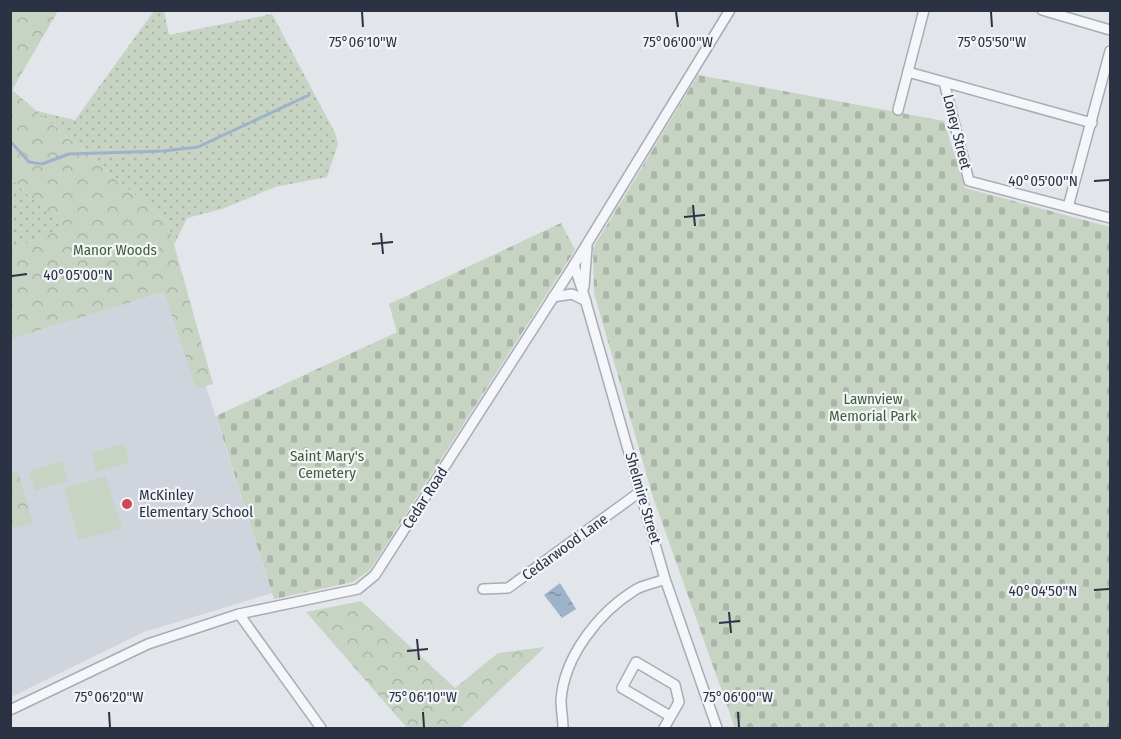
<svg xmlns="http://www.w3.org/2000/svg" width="1121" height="739" viewBox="0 0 1121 739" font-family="'Fira Sans Condensed',sans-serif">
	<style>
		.built { fill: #d0d4dc }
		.grass { fill: url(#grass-dots) }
		.forest { fill: url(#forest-crowns) }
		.cemetery { fill: url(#cemetery-stones) }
		.garden { fill: #c7d4c3 }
		.water { fill: url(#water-ripples) }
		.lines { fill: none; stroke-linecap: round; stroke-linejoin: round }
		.stream { stroke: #9db2cb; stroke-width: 3 }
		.minor-casing { stroke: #a7acb5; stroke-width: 12 }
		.minor { stroke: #f5f6f9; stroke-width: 9 }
		.ticks { fill: none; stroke: #2a3243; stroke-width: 2 }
		.poi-dot { fill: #d04758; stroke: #f2f4f8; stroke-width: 2 }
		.labels { text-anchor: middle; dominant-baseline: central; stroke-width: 4.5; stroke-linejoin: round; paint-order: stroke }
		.street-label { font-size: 15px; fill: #2a3243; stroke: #f2f4f8 }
		.park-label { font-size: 15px; fill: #3e5f37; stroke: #f2f4f8 }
		.poi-label { font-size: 15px; fill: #2a3243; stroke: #f2f4f8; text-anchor: start }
		.ticks-label { font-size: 15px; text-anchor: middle; fill: #2a3243; stroke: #f2f4f8; stroke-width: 4.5; stroke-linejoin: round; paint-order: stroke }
	</style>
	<defs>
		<pattern id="grass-dots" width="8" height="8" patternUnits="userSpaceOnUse" patternTransform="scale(1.5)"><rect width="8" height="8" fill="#c7d4c3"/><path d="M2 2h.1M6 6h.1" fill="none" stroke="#abb6a9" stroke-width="1.8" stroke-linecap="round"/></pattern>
		<pattern id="forest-crowns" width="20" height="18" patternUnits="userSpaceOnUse" patternTransform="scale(1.5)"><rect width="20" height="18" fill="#c7d4c3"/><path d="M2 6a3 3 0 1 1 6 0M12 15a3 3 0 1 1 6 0" fill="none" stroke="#abb6a9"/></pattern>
		<pattern id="cemetery-stones" width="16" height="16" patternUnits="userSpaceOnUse" patternTransform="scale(1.5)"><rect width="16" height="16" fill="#c7d4c3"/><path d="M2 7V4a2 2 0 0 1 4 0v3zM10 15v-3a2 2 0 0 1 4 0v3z" fill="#abb6a9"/></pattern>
		<pattern id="water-ripples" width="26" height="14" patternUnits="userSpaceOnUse" patternTransform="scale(1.5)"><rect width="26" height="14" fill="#9db2cb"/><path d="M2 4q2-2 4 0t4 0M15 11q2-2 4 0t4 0" fill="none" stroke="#8091a6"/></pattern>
	</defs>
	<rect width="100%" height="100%" fill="#e2e5ea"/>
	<path class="built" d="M164,292l32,96 10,-2 66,207 -128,39 -133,65v-358z"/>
	<g class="grass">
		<path d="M154,11h10l5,24 103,-21 63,119 3,11 -11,33 -52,10 -53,22 -35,9 -13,27 -6,-22 -131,-112 38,9z"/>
		<path d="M11,179l54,50 -54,20z"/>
	</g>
	<g class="forest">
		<path d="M11,10l47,1 -46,79 156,133 45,161 -17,5 -32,-97 -153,47v-90l53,-20 -53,-50z"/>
		<path d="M18,472l15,51 -22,6v-55z"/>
		<path d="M361,601l94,87 43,-35 47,-6 -85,81h-53l-101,-116z"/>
	</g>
	<g class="cemetery">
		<path d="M698,75l246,46 21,67 145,39v501h-375l-82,-231 -59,-204 -1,-45z"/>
		<path d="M561,223l14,27 -205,320 -17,12 -79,17 -58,-183 181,-84 -8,-28z"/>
	</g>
	<g class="garden">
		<path d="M124,443l5,20 -33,9 -5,-19z"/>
		<path d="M62,461l6,20 -33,10 -6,-20z"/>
		<path d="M105,476l17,52 -43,12 -15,-52z"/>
	</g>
	<path class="water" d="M560,583l16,26 -14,9 -18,-23z"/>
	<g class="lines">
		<path class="stream" d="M10,141l19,21 13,2 27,-10 94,-3 35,-4 111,-52"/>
		<g class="minor-casing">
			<g id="minor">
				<path d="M1042,10l68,20"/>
				<path d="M908,72l184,51"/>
				<path d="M944,82l25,99 141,37"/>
				<path d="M898,110l26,-100"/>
				<path d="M1068,207l42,-156"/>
				<path d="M574,265l9,27 82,287 52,149"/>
				<path d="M584,287l3,-40"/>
				<path d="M553,297l19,-3 14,7"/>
				<path d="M483,589l25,-1 133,-97"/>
				<path d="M239,614l82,114"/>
				<path d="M10,710l138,-66 91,-30 119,-25 17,-14 199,-310 156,-255"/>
				<path d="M563,728c0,-9 -2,-19 -2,-28 3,-43 37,-87 74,-110 8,-5 21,-7 30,-11"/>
				<path d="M664,728l15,-26 -4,-17 -39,-23 -14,26 48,28"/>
			</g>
		</g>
		<use href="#minor" class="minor"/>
	</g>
	<path class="ticks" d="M362,12l1,15M676,12l2,15M991,12l1,15M1094,181l15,-1M693,205l2,21M684,217l21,-2M381,233l2,21M372,244l21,-2M12,276l15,-2M1094,590l15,-1M729,612l2,21M719,623l21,-2M417,639l2,21M407,651l21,-2M109,712l1,15M423,712l1,15M738,712l1,15"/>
	<circle class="poi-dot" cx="127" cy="504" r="6"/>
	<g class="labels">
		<g class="street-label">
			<text transform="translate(957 132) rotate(76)">Loney Street</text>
			<text transform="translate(425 498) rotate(-57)">Cedar Road</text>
			<text transform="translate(643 498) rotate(74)">Shelmire Street</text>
			<text transform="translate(565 547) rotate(-36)">Cedarwood Lane</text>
		</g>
		<g class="park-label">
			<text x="115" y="250">Manor Woods</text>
			<text x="873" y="399">Lawnview<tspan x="873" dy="17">Memorial Park</tspan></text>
			<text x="327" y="456">Saint Mary's<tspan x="327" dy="17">Cemetery</tspan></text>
		</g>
		<g class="poi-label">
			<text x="139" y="495">McKinley<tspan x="139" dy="17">Elementary School</tspan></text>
		</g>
	</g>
	<g class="ticks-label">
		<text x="363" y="47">75°06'10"W</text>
		<text x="678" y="47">75°06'00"W</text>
		<text x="992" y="47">75°05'50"W</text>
		<text x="1043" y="186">40°05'00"N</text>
		<text x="78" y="280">40°05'00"N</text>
		<text x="1043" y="596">40°04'50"N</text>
		<text x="109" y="702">75°06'20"W</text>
		<text x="423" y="702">75°06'10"W</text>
		<text x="738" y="702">75°06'00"W</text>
	</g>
	<rect width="1121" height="739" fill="none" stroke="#2a3243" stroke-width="24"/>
</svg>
